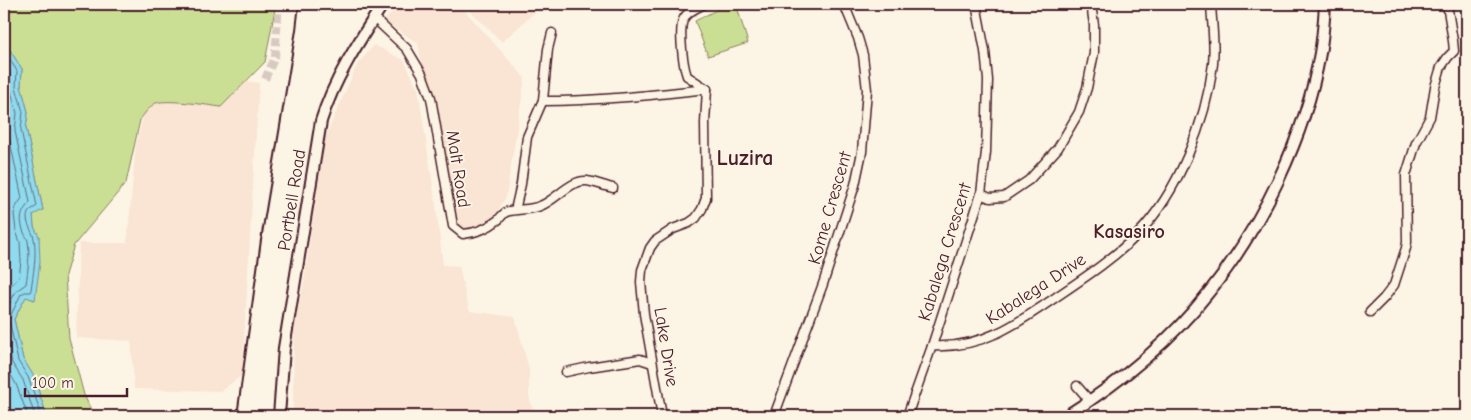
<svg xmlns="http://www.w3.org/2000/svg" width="1471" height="420" viewBox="0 0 1471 420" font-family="'Comic Neue',sans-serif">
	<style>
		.built { fill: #fae4d3 }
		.green { fill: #cbdf94; stroke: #8a7f60 }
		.water { fill: #8edaee; stroke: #738fa0 }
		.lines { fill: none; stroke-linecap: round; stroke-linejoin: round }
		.shore { stroke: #656a79; stroke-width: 1 }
		.minor-tunnel { stroke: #d8cac0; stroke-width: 8; stroke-dasharray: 8 4; stroke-linecap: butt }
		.minor-casing { stroke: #4a1f2b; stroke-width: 11 }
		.major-casing { stroke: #4a1f2b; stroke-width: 14 }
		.minor { stroke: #fcf5e5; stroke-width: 8 }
		.major { stroke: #fcf5e5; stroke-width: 10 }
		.rail { stroke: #4a1f2b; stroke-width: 2 }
		.labels { text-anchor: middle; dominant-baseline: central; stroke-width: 4; stroke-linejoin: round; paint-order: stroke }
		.street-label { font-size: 18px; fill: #4a1f2b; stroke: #fcf5e5 }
		.quarter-label { font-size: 20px; font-weight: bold; fill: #4a1f2b; stroke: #fcf5e5 }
		.district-label { font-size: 22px; font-weight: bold; fill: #4a1f2b; stroke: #fcf5e5 }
	</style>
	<rect width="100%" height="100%" fill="#fcf5e5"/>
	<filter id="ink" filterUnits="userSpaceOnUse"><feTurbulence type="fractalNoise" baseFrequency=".02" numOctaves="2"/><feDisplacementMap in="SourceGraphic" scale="10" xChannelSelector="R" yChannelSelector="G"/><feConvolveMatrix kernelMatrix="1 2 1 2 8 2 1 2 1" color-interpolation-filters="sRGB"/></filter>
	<g filter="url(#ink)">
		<g class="built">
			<path d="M400,4h59l66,74 -19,119 -16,27 -40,7 -32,-188 -34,-22z"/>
			<path d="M463,4h81l-42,38z"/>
			<path d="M374,45l30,15 14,29 17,110 8,66 16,1 7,32 4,13 45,6 14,52v27l5,20h-241l1,-93 9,-35 22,-150 32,-73z"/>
			<path d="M156,67l103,16 -17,292 -21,16 -87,-2 -3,-48 -55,-3 3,-95h48l9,-98z"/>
		</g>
		<g class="green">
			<path d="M4,4h272l-11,58 -44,45c-14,-2 -54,-8 -65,-4 -5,2 -13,12 -16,17l-14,63 -52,62 -9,30 4,63 15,57 10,21h-47l-14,-41 -10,-16 -9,-40 12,-23 8,4 5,-64 -5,-9 -1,-13 10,-4 -17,-82 2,-16 -7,-26 1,-17 -18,-28z"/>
			<path d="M728,4h8l12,39 -40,13 -13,-35z"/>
		</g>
		<path class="water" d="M4,41l18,28 -1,17 7,26 -2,16 17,82 -10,5 1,12 5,9 1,26 -5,38 -9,-3 -12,22 9,40 10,16 14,41h-43z"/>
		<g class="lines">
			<g class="shore">
				<path d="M4,50l13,21 -1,16 7,25 -2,18 16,76c-2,2 -7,3 -9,7 -4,9 5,18 6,26 3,17 -1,35 -3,51l-1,2h-5l-4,2 -11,23 -1,3 9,41 10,16 14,39"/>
				<path d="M4,62l6,11v15l7,25 -2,18 15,71c-8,9 -11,15 -7,28 1,4 4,7 5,11 2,14 0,29 -2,43l-10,7 -12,24"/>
				<path d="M4,94l5,19 -1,19 14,66 -6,9 -2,7 2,17 4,11 1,19 -2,17 -9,8 -6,12"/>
				<path d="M4,324l8,39 11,17 12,36"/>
				<path d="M4,360l2,7 10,17 12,32"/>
			</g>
			<path class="minor-tunnel" d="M265,79l10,-22 4,-53"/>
			<g class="minor-casing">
				<g id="minor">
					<path d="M374,18l33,31 15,25 9,24 22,128 10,8c12,-1 25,-6 35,-14 3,-3 5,-6 8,-8 11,-4 23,-1 34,-6 15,-5 31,-27 47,-25 8,1 17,5 26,7"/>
					<path d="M543,101c55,0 109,-6 164,-12"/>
					<path d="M981,194l9,4 14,-1 25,-17 29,-32 21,-36 8,-24 7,-35v-28l-3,-21"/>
					<path d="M517,209l-1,-3 5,-22 6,-47 16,-37 5,-51 4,-16"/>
					<path d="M1370,312l14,-14 10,-13 12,-37 1,-6 -1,-67 10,-32 14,-26 5,-30 6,-20 7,-10 6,-6 -1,-10 -6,-37"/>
					<path d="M932,346c49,3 85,-22 124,-49 28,-19 57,-38 81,-62 41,-42 69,-113 76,-171 2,-19 -1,-40 -2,-60"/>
					<path d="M566,372l23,-5 45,-7 6,-1 12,4"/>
					<path d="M1077,386l13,15"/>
					<path d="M662,416l-18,-102 -3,-32 1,-12 8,-22 5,-7 18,-12 16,-6 7,-5 6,-9 4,-11 -1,-75 2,-34 -20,-13c-4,-11 -9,-48 -3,-58 4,-7 13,-10 20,-14"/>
					<path d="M774,416l49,-132 32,-99 7,-33 5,-62 -4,-35 -5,-17 -14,-34"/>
					<path d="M907,416l25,-70 49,-152 5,-42 2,-72 -3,-29 -9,-47"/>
				</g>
			</g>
			<g class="major-casing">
				<g id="major">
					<path d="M279,416l5,-68 37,-227c13,-42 38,-80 62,-117"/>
					<path d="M1066,416c53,-33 104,-74 143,-124 52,-64 97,-157 111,-239 3,-16 4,-33 5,-49"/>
				</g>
			</g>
			<use href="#minor" class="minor"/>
			<use href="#major" class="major"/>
			<path class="rail" d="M237,416l24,-176 35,-210 3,-26"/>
		</g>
	</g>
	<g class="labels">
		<g class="street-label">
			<text transform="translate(458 169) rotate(81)">Malt Road</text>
			<text transform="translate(292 200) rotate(-81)">Portbell Road</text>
			<text transform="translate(830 208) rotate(-74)">Kome Crescent</text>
			<text transform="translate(945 252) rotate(-73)">Kabalega Crescent</text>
			<text transform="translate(1036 289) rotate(-33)">Kabalega Drive</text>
			<text transform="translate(666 347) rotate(81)">Lake Drive</text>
		</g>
		<g class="quarter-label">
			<text x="1129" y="231">Kasasiro</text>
		</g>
		<g class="district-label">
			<text x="745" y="158">Luzira</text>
		</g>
	</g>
	<rect width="1471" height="420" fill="none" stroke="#fcf5e5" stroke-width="20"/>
	<rect x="10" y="10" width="1451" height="400" fill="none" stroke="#4a1f2b" stroke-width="2" filter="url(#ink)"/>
	<path d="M25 388v8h102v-8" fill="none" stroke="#4a1f2b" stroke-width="2.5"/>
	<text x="32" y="388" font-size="15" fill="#4a1f2b" stroke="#fcf5e5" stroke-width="4" paint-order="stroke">100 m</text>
</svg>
